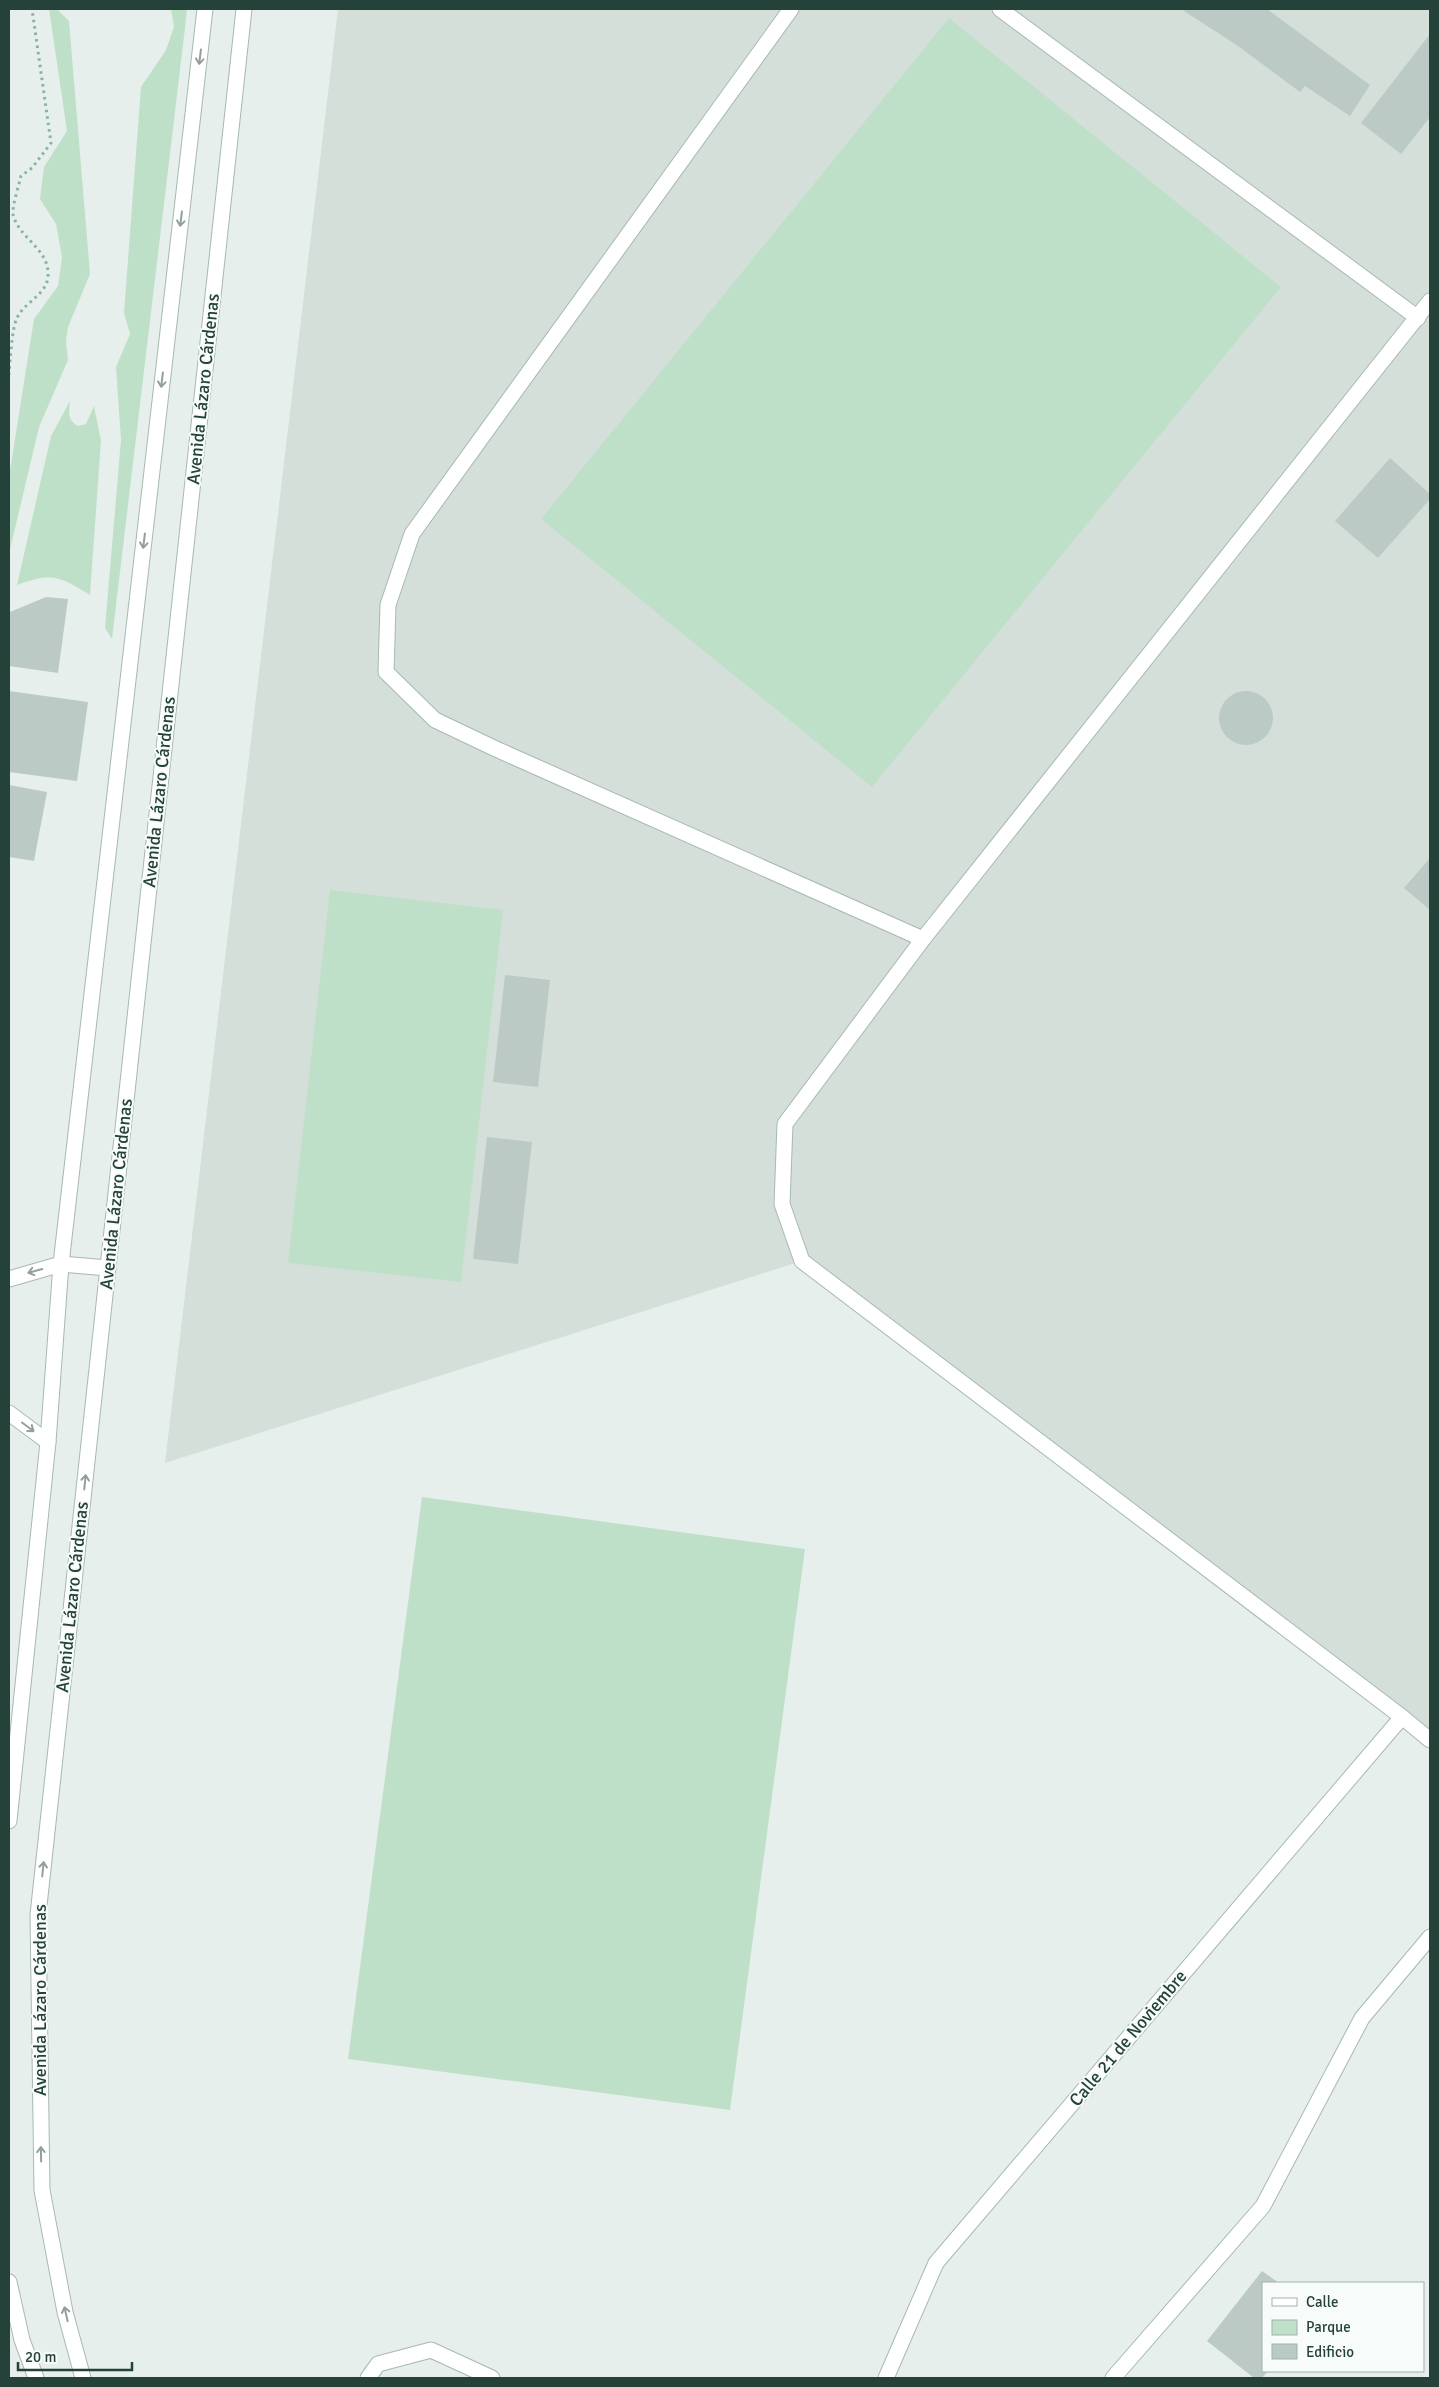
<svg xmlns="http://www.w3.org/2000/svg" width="1439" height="2387" viewBox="0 0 1439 2387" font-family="Signika,sans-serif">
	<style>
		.built { fill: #d4dfda }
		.green { fill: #bfe0c8 }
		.building { fill: #bbcac4 }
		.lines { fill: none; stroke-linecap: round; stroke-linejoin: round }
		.lane-casing { stroke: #a8b8b2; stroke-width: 17 }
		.street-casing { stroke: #a8b8b2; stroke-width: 17 }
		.path { stroke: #86b3a5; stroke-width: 3; stroke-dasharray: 2.5 4; stroke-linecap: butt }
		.lane { stroke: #fff; stroke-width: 15 }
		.street { stroke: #fff; stroke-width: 15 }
		.oneway { stroke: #92a09c }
		.labels { text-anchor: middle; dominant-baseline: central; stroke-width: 4; stroke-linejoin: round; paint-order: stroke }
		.street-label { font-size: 18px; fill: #24423a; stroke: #f7fbf9 }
	</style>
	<rect width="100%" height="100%" fill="#e6efeb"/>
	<path class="built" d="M338,9h1092v1731l-628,-479 -637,202z"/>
	<g class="green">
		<path d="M49,9h8l12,12 21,253 -22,53 -2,13 2,20 -29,67 -30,127v-77l25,-158 24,-33 4,-29 -6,-33 -16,-25 4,-32 23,-36z"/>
		<path d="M171,9h16l-2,19 -73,611 -7,-11 16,-188 -5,-73 14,-33 -6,-21 17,-226 25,-37 8,-23z"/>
		<path d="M949,18l332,269 -409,500 -331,-268z"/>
		<path d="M70,401c-1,11 -3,19 8,25l8,-2 8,-18 7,35 -11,154c-30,-19 -39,-23 -73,-10l34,-149z"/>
		<path d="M330,890l173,20 -42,372 -173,-19z"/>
		<path d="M422,1497l383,52 -75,561 -382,-51z"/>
	</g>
	<g class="building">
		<path d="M1181,9h86l103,76 -20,31 -45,-30 -5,6 -62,-46z"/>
		<path d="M1430,34v83l-29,37 -40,-31z"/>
		<path d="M1390,458l40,36v5l-52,59 -43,-37z"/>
		<path d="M46,597l22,2 -10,74 -49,-7 1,-54z"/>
		<circle cx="1246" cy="718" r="27"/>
		<path d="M9,691l79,11 -11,79 -68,-9z"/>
		<path d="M9,785l38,7 -13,69 -25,-4z"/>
		<path d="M1430,858v52l-26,-22z"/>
		<path d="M505,975l45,5 -12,107 -45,-5z"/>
		<path d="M487,1137l45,5 -14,122 -45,-5z"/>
		<path d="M1262,2271l17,12h-16v88h5l-6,7h-8l-47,-37z"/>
	</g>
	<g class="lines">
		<g class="lane-casing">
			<g id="lane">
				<path d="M791,9l-379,525 -24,71 -2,67 49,48 61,29 427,190"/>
				<path d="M1000,9l418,309"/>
				<path d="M9,1279l52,-15 47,4"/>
				<path d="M9,1413l39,29"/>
				<path d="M1402,1717l-600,-456 -20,-57 3,-80 138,-185 507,-638"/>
				<path d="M368,2378l10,-14 53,-14 61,28"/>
			</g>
		</g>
		<g class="street-casing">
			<g id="street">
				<path d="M9,1821l39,-379 13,-178 144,-1255"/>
				<path d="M9,2282l13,58 14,38"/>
				<path d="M83,2378l-18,-66 -23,-122 -4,-275 206,-1906"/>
				<path d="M886,2378l50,-115 466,-546 28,23"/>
				<path d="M1113,2378l150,-172 99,-188 68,-81"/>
			</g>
		</g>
		<path class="path" d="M9,375c1,-13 3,-48 8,-57 7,-16 30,-23 31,-42 2,-27 -30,-38 -35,-62 -1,-8 6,-29 8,-38l11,-8 19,-25 -19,-134"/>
		<use href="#lane" class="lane"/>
		<use href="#street" class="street"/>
	</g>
	<defs><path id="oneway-shaft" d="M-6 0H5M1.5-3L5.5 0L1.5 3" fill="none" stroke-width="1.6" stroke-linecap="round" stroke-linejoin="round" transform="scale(1.25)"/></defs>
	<g class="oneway">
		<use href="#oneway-shaft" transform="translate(200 57) rotate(97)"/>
		<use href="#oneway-shaft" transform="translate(181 219) rotate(97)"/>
		<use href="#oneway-shaft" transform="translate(162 380) rotate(97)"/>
		<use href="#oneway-shaft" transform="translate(144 541) rotate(97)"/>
		<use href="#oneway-shaft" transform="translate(35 1271) rotate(164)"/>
		<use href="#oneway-shaft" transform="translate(28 1427) rotate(37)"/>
		<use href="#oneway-shaft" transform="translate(85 1482) rotate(-84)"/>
		<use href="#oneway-shaft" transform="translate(43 1869) rotate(-84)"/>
		<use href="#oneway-shaft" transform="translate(41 2154) rotate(-91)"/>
		<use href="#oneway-shaft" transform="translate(66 2314) rotate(-103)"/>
	</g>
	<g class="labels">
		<g class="street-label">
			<text transform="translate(203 389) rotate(-84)">Avenida Lázaro Cárdenas</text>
			<text transform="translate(159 792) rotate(-84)">Avenida Lázaro Cárdenas</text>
			<text transform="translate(116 1194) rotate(-84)">Avenida Lázaro Cárdenas</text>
			<text transform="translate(72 1597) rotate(-84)">Avenida Lázaro Cárdenas</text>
			<text transform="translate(40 2000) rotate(-90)">Avenida Lázaro Cárdenas</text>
			<text transform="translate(1128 2038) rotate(-50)">Calle 21 de Noviembre</text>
		</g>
	</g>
	<rect width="1439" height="2387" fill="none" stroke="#24423a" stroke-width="20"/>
	<rect x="1262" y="2282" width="162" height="90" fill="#f7fbf9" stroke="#a3b1ad"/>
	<rect x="1272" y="2298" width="25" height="8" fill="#ffffff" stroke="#a3b1ad"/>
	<text x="1306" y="2307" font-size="15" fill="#24423a">Calle</text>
	<rect x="1272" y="2320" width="25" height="15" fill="#bfe0c8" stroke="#a3b1ad"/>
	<text x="1306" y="2332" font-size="15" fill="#24423a">Parque</text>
	<rect x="1272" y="2344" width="25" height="15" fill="#bbcac4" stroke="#a3b1ad"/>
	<text x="1306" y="2357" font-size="15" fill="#24423a">Edificio</text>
	<path d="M18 2362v8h114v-8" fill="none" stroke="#24423a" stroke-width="2.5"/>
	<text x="25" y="2362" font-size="15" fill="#24423a" stroke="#f7fbf9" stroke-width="4" paint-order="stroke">20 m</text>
</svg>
